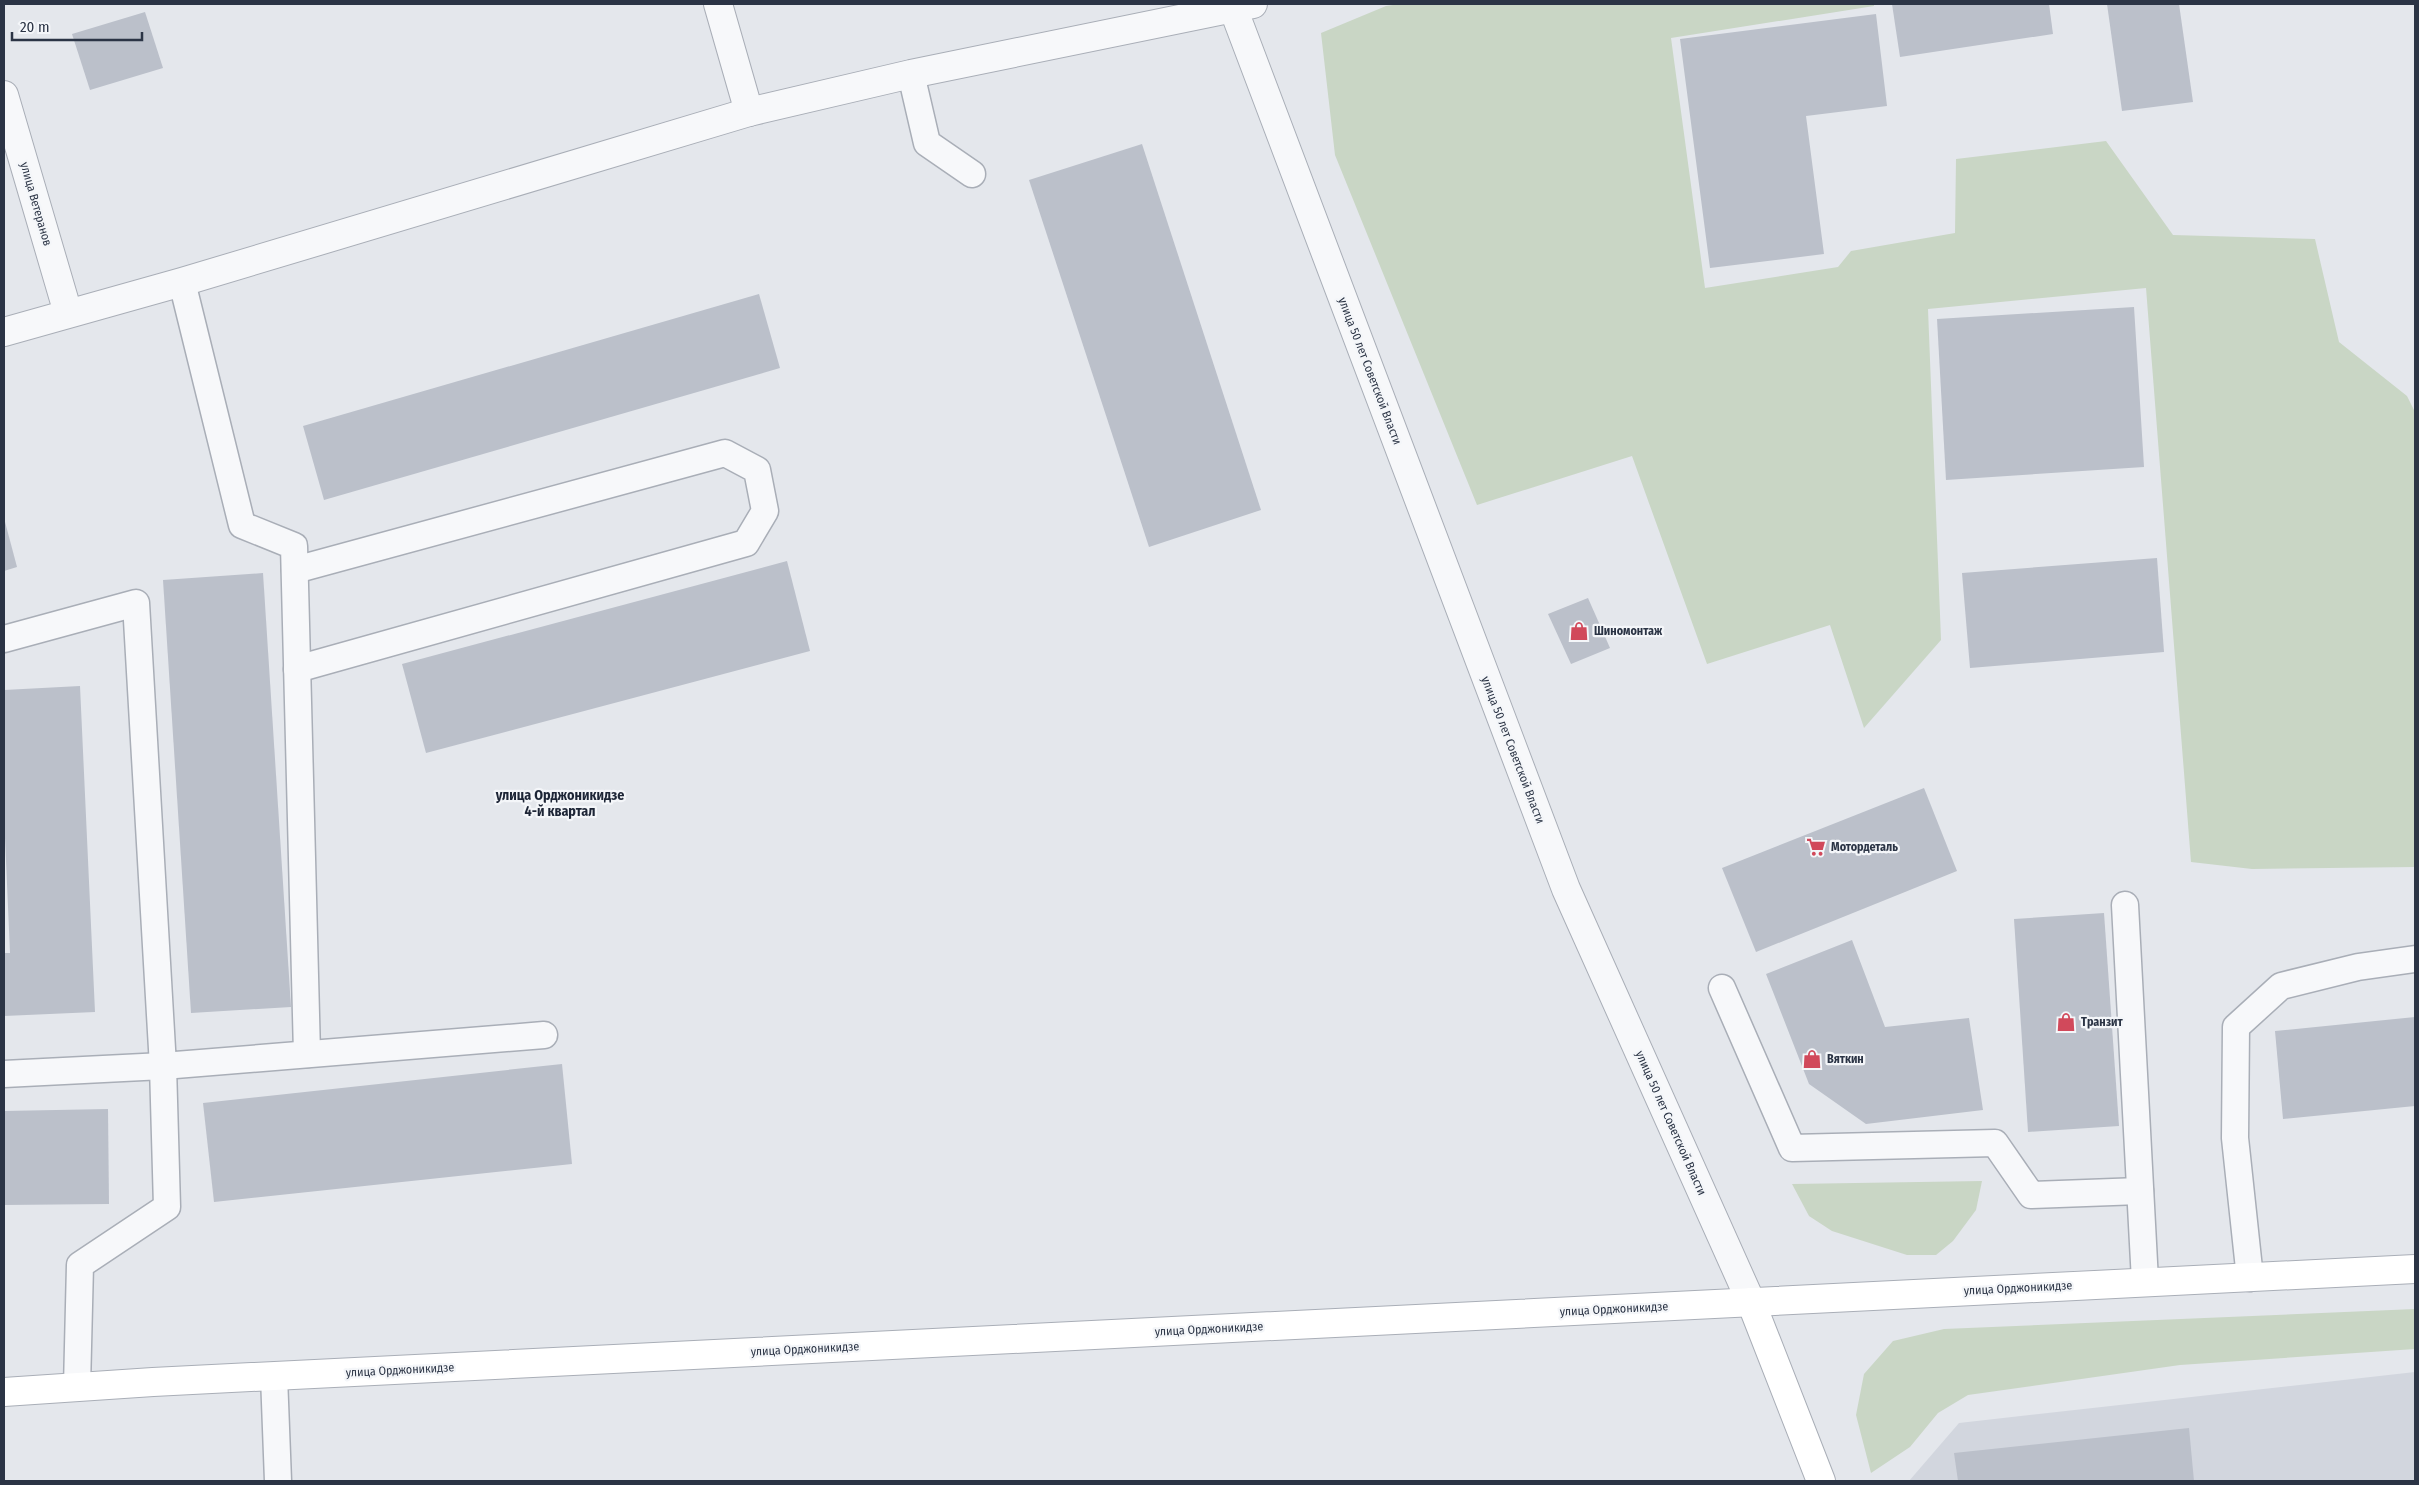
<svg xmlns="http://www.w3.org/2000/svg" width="2419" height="1485" viewBox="0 0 2419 1485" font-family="'Fira Sans Condensed',sans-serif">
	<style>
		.built { fill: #d2d6de }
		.green { fill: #c9d6c5 }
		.building { fill: #bbc0ca }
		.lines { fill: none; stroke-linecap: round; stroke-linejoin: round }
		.lane-casing { stroke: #a9aeb7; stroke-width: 29 }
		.street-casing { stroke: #a9aeb7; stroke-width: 30 }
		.secondary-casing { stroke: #a9aeb7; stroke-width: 30 }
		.lane { stroke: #f7f8fa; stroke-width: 26 }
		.street { stroke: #f7f8fa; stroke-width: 28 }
		.secondary { stroke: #fff; stroke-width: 28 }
		.labels { text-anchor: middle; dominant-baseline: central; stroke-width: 4.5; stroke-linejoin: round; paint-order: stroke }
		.street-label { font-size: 12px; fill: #2b3445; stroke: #f4f6f9 }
		.poi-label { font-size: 12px; font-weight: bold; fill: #2b3445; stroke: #f4f6f9; text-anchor: start }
		.neighbourhood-label { font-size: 14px; font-weight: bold; fill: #1d2536; stroke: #f4f6f9 }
	</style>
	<rect width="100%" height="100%" fill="#e4e7ec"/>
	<path class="built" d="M2415,1372v109h-506l50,-58z"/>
	<g class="green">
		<path d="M1400,4h474v2l-203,32 34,250 133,-21 13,-16 104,-18 1,-74 150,-18 67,94 142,4 24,103 68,54 8,16v455l-163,2 -61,-7 -45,-574 -218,21 13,331 -77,88 -34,-103 -123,39 -75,-208 -155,49 -142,-350 -14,-122 65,-27z"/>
		<path d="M1982,1181l-6,29 -23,31 -17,14h-29l-75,-24 -23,-15 -17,-32z"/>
		<path d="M2415,1309v40l-235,16 -212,30 -30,18 -28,34 -39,26 -15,-58 8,-41 29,-33 51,-12z"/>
	</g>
	<g class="building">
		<path d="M1892,4h157l4,30 -153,23z"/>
		<path d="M2107,4h72l14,98 -71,9z"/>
		<path d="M145,12l18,56 -73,22 -18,-56z"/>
		<path d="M1876,14l11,92 -81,10 18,138 -114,14 -30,-229z"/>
		<path d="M1142,144l119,366 -112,37 -120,-367z"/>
		<path d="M759,294l21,74 -456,132 -21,-74z"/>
		<path d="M2134,307l10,160 -198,13 -9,-161z"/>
		<path d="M4,518l13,49 -13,4z"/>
		<path d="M2157,558l7,94 -194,16 -8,-95z"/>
		<path d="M787,561l23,90 -384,102 -24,-89z"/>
		<path d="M263,573l28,434 -100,6 -28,-433z"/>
		<path d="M1588,598l22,50 -39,16 -23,-50z"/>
		<path d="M80,686l15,326 -91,4v-63h6l-6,-138v-125z"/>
		<path d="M1924,788l33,83 -201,81 -34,-84z"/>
		<path d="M2104,913l15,213 -91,6 -14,-213z"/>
		<path d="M1852,940l33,87 84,-9 14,92 -117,14 -57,-40 -43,-110z"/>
		<path d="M2415,1017v89l-132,13 -8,-88z"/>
		<path d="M562,1064l10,100 -358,38 -11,-99z"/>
		<path d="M108,1109l1,95 -105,1v-94z"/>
		<path d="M2189,1428l5,53h-236l-4,-28z"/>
	</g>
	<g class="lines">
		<g class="lane-casing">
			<g id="lane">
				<path d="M911,74l16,69 45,31"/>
				<path d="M182,282l60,243 52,21 13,508"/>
				<path d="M295,570l430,-117 32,17 8,41 -19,32 -449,126"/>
				<path d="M4,639l132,-36 27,463 381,-31"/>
				<path d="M2125,905l20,376"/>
				<path d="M1722,988l70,160 203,-5 36,52 109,-4"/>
				<path d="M4,1074l159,-8 4,141 -87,58 -3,122"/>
				<path d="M2250,1278l-15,-140 1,-111 45,-41 77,-19 57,-8"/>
				<path d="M274,1376l4,105"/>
			</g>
		</g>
		<g class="street-casing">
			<g id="street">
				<path d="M718,4l31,108"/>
				<path d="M1233,8l333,881 185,413"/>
				<path d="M4,95l64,218"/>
				<path d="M4,332l178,-50 567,-170 162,-38 342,-70"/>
			</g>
		</g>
		<g class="secondary-casing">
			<g id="secondary">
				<path d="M1751,1302l70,179"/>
				<path d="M4,1392l149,-10 2262,-113"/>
			</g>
		</g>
		<use href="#lane" class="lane"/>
		<use href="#street" class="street"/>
		<use href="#secondary" class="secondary"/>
	</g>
	<defs>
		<g id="shop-bare" transform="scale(1.5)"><path d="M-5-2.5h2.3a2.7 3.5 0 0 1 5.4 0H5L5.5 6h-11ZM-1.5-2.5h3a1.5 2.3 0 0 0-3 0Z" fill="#d1495b" stroke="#f4f6f9" stroke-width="2.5" paint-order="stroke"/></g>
		<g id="supermarket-bare" transform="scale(1.5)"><path d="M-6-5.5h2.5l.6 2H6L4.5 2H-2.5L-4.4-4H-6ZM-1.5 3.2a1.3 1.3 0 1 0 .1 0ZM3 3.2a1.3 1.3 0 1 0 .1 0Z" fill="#d1495b" stroke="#f4f6f9" stroke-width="2.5" paint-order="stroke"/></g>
	</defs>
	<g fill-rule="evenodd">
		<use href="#shop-bare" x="1579" y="631"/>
		<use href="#supermarket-bare" x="1816" y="847"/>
		<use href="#shop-bare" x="2066" y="1022"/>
		<use href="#shop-bare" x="1812" y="1059"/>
	</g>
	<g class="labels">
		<g class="street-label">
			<text transform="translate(36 204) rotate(74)">улица Ветеранов</text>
			<text transform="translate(1370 371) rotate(69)">улица 50 лет Советской Власти</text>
			<text transform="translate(1513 750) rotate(69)">улица 50 лет Советской Власти</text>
			<text transform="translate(1671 1123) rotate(66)">улица 50 лет Советской Власти</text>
			<text transform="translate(2018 1288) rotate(-3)">улица Орджоникидзе</text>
			<text transform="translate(1614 1309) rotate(-3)">улица Орджоникидзе</text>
			<text transform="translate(1209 1329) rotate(-3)">улица Орджоникидзе</text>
			<text transform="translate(805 1349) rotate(-3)">улица Орджоникидзе</text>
			<text transform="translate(400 1370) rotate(-3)">улица Орджоникидзе</text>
		</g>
		<g class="poi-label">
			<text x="1594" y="631">Шиномонтаж</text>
			<text x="1831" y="847">Мотордеталь</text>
			<text x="2081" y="1022">Транзит</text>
			<text x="1827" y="1059">Вяткин</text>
		</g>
		<g class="neighbourhood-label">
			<text x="560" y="795">улица Орджоникидзе<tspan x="560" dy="16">4-й квартал</tspan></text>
		</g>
	</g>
	<rect width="2419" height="1485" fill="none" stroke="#2b3445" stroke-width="10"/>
	<path d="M12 32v8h130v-8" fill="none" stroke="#2b3445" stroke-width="2.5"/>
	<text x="20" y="32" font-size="15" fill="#2b3445" stroke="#f4f6f9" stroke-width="4" paint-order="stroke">20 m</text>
</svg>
